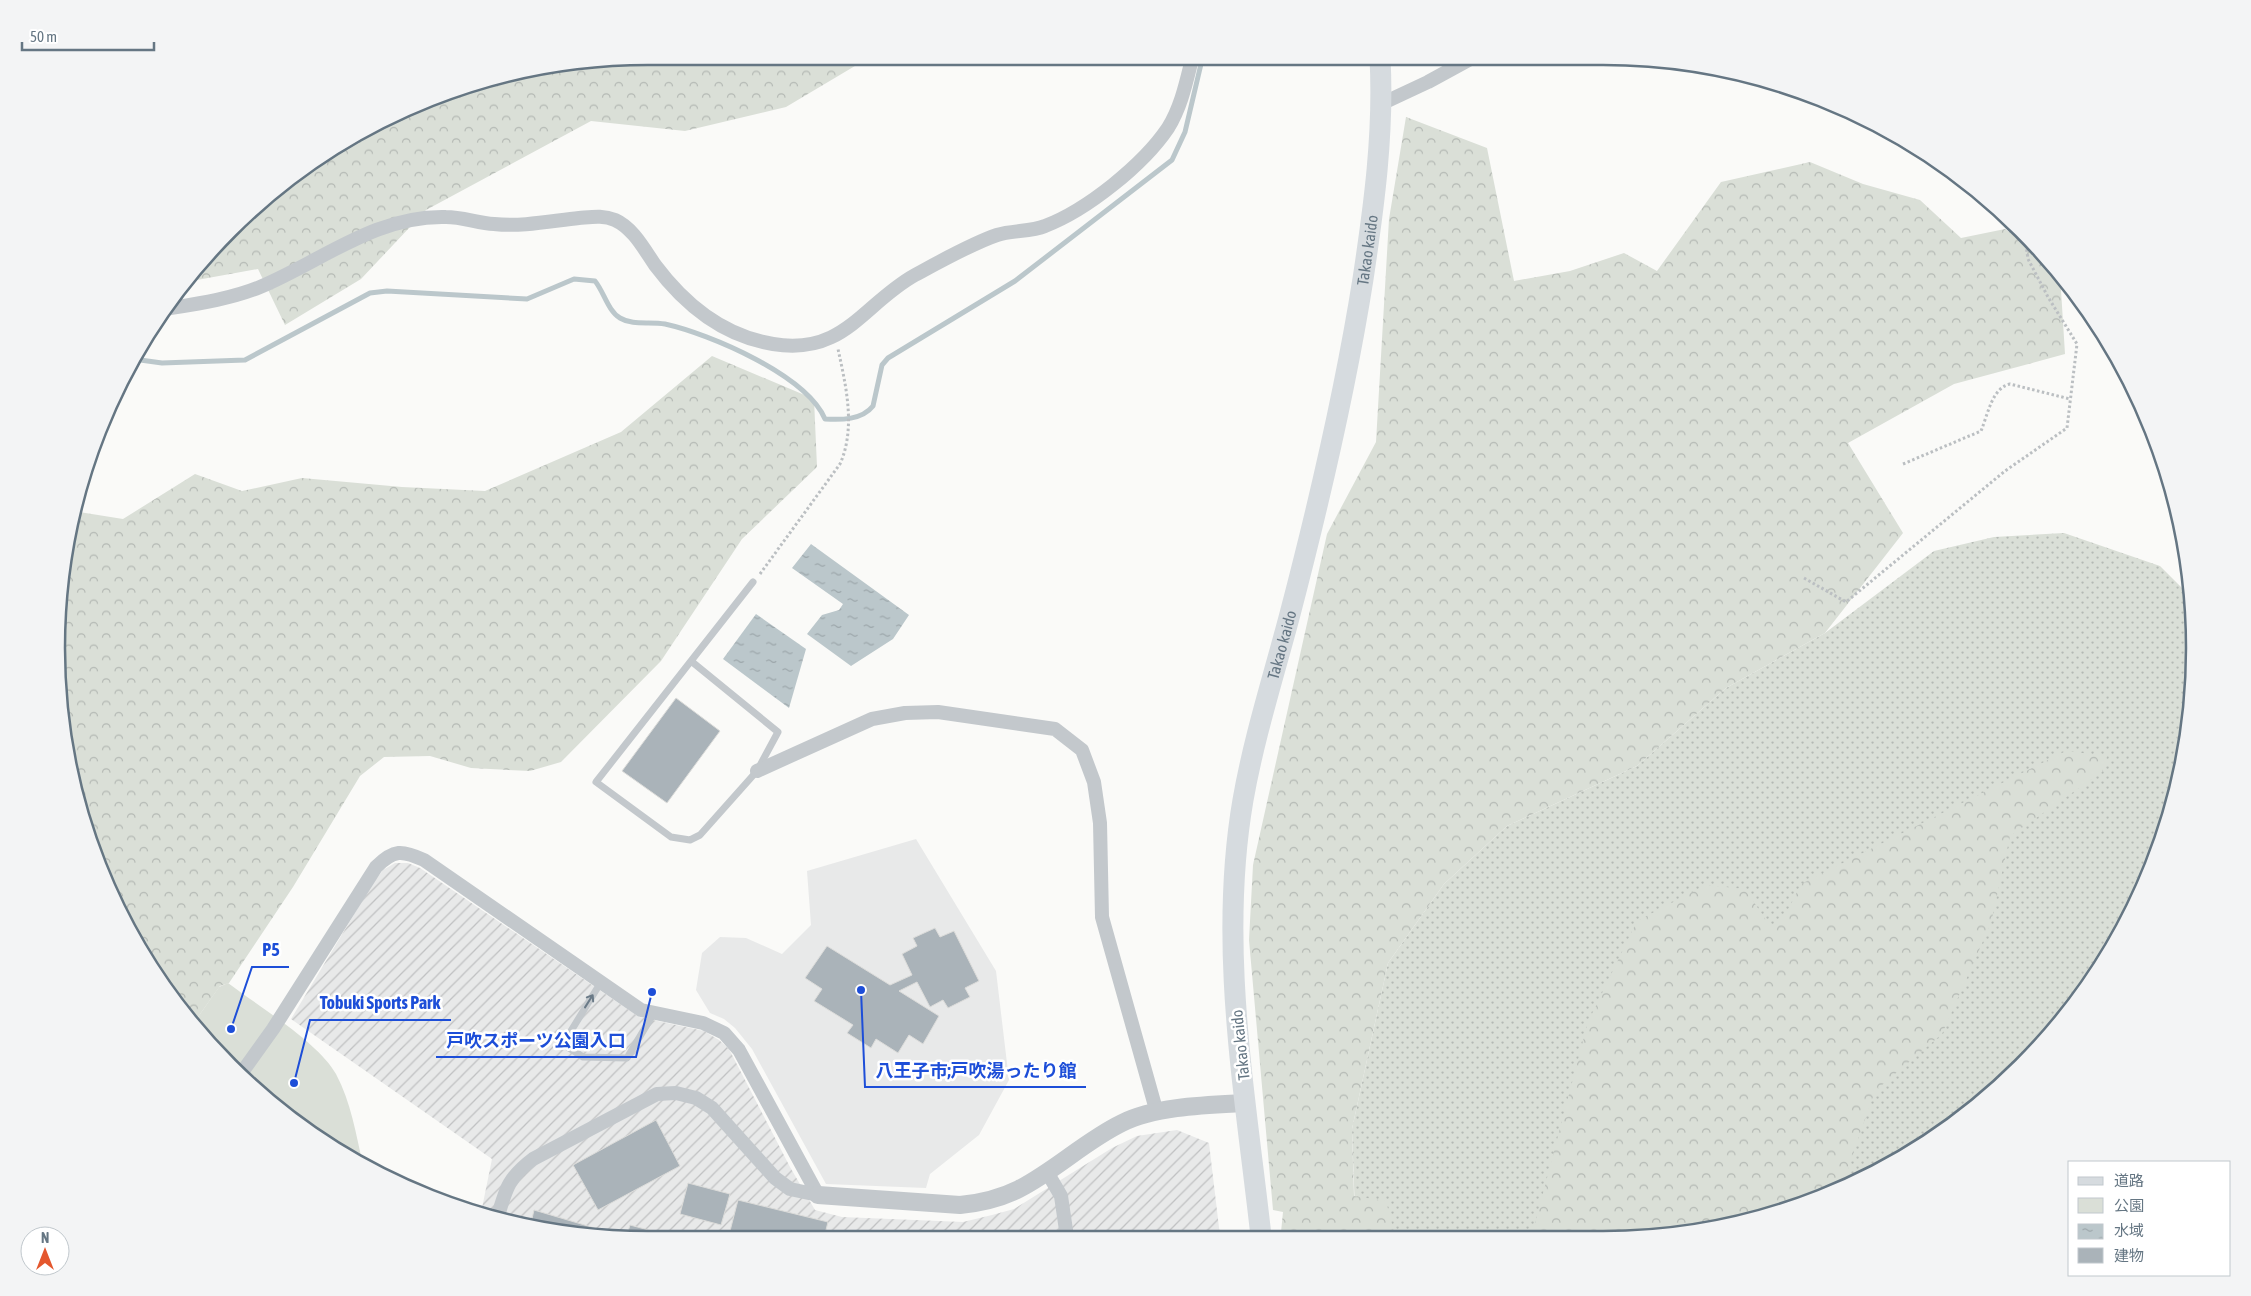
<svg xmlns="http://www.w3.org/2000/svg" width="2251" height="1296" viewBox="0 0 2251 1296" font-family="'Asap Condensed','Noto Sans JP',sans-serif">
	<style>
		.built { fill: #e8e9e9 }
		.industrial { fill: url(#industrial-furrows) }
		.grass { fill: url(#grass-dots) }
		.forest { fill: url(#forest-crowns) }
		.park { fill: #dadfd7 }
		.water { fill: url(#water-ripples) }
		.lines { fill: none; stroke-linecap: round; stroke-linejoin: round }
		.stream { stroke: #bbc7cb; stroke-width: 5 }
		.building { fill: #aab3b9; stroke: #dcdcda }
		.path { stroke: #bbbfc2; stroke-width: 3; stroke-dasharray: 2.5 2.5; stroke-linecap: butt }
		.service { stroke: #c3c8cc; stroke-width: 7 }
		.minor { stroke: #c3c8cc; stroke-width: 14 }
		.tertiary { stroke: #c3c8cc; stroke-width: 18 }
		.primary { stroke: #d6dbdf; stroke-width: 21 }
		.oneway { stroke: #6a7a87 }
		.labels { text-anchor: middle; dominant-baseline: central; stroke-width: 5; stroke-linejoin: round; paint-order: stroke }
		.street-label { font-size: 16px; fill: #657683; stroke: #fff }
		.rim { fill: none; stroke: #657683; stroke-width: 2.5 }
		.leader { fill: none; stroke: #1d4ed8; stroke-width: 2 }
		.callout-dot { fill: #1d4ed8; stroke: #fff; stroke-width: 2 }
		.callout-label { font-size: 18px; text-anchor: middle; font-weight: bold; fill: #1d4ed8; stroke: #fff; stroke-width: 5; stroke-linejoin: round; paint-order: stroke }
	</style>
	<defs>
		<pattern id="industrial-furrows" width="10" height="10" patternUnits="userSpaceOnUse" patternTransform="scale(1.25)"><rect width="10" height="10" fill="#e8e9e9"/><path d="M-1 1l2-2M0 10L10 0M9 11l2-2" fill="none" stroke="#c0c1c2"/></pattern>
		<pattern id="grass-dots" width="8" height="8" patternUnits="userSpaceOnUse" patternTransform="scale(1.25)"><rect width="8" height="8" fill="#dadfd7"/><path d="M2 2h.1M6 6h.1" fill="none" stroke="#b4b9b4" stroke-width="1.8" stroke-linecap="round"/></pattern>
		<pattern id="forest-crowns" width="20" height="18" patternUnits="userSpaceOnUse" patternTransform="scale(1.25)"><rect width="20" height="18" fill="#dadfd7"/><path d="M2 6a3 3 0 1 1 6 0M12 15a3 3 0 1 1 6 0" fill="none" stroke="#b4b9b4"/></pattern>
		<pattern id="water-ripples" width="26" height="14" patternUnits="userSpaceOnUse" patternTransform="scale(1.25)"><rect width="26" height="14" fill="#bbc7cb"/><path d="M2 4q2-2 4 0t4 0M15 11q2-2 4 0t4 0" fill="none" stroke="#9ca6aa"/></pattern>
	</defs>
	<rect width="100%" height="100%" fill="#fafaf8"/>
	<path class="built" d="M916,839l80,132 13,109 -30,55 -49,39 -4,14 -100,-4 -74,-135 -17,-21 -11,-9 -14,-6 -14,-23 6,-37 18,-16 26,1 36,16 29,-29 -4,-54z"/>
	<path class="industrial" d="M395,863h13l12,5 219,149 65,14 15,9 10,9 61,118 25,43 27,7 121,5 29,-7 22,-6 98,-61 25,-12 40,-6 32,13 11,93 -610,2 -129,-25 11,-54 -201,-140 82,-136 10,-13z"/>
	<path class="grass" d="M2064,533l96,33 32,32 1,12 -3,116 -27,112 -48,106 -93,122 -90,74 -139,68 -113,27 -314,1 -11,-23 -3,-84 36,-166 56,-79 63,-58 130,-60 89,-78 99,-55 109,-82 60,-14z"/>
	<g class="forest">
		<path d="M865,60l-79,47 -101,24 -94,-10 -165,89 -65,69 -76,46 -27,-56 -72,13 43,-52 59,-52 98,-61 72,-29 112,-27z"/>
		<path d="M1406,117l81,31 27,133 56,-10 54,-18 33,18 64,-89 89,-20 53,22 57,16 41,38 44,-9 36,25 19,20 5,80 -111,30 -106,59 55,90 -78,100 -99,55 -89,78 -130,60 -63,58 -56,79 -36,166 2,67 32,5 9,35h-112l-2,-4 2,-20 -10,-2 -24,-270 4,-75 74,-331 49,-92 13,-223z"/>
		<path d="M712,356l102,43 3,68 -75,72 -81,122 -100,101 -31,9 -59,-3 -41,-12 -46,1 -24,19 -67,111 -64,96 -9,3 -27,38 -57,-80 -35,-70 -33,-110 -10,-78 3,-115 12,-60 50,8 72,-45 47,17 60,-13 100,9 83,4 136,-59z"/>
		<path d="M2066,751l41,5 -5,16 -92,64 -19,87 -49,111 -67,57 -24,68 -6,24 -52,25 -113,27h-148l56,-213 49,-101 69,-36 39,4 27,40 12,-11 17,-34z"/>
	</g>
	<path class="park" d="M228,983c30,23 90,59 108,91 15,28 20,60 27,91l-11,-5c-56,-40 -118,-78 -159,-136l26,-37z"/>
	<g class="water">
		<path d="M811,544l98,71 -16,24 -42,27 -44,-32 15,-19 17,-5 4,-6 -51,-36z"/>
		<path d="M756,614l50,35 -17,59 -66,-49z"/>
	</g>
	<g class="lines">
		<path class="stream" d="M133,359l29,4 83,-3 125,-67 17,-2 140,8 47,-20 21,2c9,11 13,30 25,37 13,8 30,3 45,6 45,10 141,51 160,95 16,1 37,1 48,-13l9,-41 6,-7 127,-77 157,-121 13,-28 16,-68 4,-5"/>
	</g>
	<g class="building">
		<path d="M676,698l44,33 -53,72 -45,-32z"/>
		<path d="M935,928l5,9 14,-6 25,50 -14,7 5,9 -22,11 -5,-8 -13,7 -13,-25 -18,9 40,25 -16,28 -14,-9 -11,18 -22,-14 -5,9 -24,-15 6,-8 -39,-24 8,-12 -17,-11 22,-32 63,39 22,-10 -10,-21 15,-8 -4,-8z"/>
		<path d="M656,1120l24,46 -82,44 -25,-45z"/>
		<path d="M688,1183l42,11 -9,31 -41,-11z"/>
		<path d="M738,1200l90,22 -4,16h-64l-30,-7z"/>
		<path d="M534,1210l64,19 -2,7 -65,-13z"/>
		<path d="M630,1225l48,13h-52z"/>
	</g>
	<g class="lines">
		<g class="path">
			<path d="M1903,464l78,-33c7,-17 11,-43 29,-47l60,15"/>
			<path d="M760,574l80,-110c16,-36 6,-78 -2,-115"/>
			<path d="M1804,578l42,24 159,-131 62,-43 10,-84 -29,-47 -20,-38 -3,-21"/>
		</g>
		<g class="service">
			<path d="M691,661l87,71 -21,39 -57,64 -10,5 -19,-3 -75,-55 157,-200"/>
			<path d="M601,982l-38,62 20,13 44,1 27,-45"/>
		</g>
		<g class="minor">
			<path d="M1381,104l47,-22 44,-24"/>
			<path d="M165,309c31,-5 66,-10 95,-22 62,-26 116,-72 186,-70 16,0 32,6 48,7 28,3 57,-3 85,-6 13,-1 24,-3 36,2 18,8 29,29 40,45 30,40 68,71 118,79 71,12 90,-40 142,-69 24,-13 58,-32 82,-40 16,-5 34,-3 48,-9 42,-16 98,-61 123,-98 13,-21 18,-45 24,-69"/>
			<path d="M757,771l115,-52 33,-6 33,-1 117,17 27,21 12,32 6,41 2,94 55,196"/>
			<path d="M240,1075l33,-46 103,-162c18,-18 26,-17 48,-7l217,150 62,13 21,10 15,17 79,145"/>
			<path d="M1047,1172l14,24 6,41"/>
			<path d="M498,1216c8,-28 11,-39 35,-57l124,-65 19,-1 20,5 16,10 63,70 15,11 28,6"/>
		</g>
		<path class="tertiary" d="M818,1195l142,10c20,-2 41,-7 59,-16 37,-19 66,-48 103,-66 34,-17 87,-18 124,-20"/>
		<path class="primary" id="s1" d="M1261,1236c-16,-144 -43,-291 -18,-436 11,-63 31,-125 47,-186 29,-111 55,-221 73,-335 11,-73 21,-146 17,-221"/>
	</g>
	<defs><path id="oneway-shaft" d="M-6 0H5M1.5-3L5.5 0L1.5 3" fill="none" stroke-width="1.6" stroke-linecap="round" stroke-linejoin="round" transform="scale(1.25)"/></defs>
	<use class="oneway" href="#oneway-shaft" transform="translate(589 1001) rotate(-58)"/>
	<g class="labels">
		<g class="street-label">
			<text stroke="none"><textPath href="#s1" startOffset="1002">Takao kaido</textPath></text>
			<text stroke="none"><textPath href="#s1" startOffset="598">Takao kaido</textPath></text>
			<text transform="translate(1240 1045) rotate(-96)">Takao kaido</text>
		</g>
	</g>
	<path d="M0 0H2251V1296H0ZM648 65H1603A583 583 0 0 1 2186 648V648A583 583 0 0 1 1603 1231H648A583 583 0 0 1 65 648V648A583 583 0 0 1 648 65Z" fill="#f3f4f5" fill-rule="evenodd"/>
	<path class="rim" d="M648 65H1603A583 583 0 0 1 2186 648V648A583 583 0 0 1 1603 1231H648A583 583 0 0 1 65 648V648A583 583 0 0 1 648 65Z"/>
	<path class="leader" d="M231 1029L252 967H289M294 1083L310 1020H451M652 992L636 1057H436M861 990L865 1087H1086"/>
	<g class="callout-dot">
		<circle cx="231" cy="1029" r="5"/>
		<circle cx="294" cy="1083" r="5"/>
		<circle cx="652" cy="992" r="5"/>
		<circle cx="861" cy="990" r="5"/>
	</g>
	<g class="callout-label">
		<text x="271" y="956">P5</text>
		<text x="380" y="1009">Tobuki Sports Park</text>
		<text x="536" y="1047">戸吹スポーツ公園入口</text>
		<text x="976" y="1077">八王子市;戸吹湯ったり館</text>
	</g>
	<rect x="2068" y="1161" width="162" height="115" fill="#ffffff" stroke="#c1c8cd"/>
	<rect x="2078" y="1177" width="25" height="8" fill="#d6dbdf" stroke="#c1c8cd"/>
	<text x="2114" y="1186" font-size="15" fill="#657683">道路</text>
	<rect x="2078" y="1198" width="25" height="15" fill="#dadfd7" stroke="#c1c8cd"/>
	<text x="2114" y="1211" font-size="15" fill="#657683">公園</text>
	<rect x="2078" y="1224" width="25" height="15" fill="url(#water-ripples)" stroke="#c1c8cd"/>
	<text x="2114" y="1236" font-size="15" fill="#657683">水域</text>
	<rect x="2078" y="1248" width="25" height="15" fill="#aab3b9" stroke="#c1c8cd"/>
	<text x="2114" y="1261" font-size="15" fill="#657683">建物</text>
	<g transform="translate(45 1251)"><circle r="24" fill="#ffffff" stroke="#c1c8cd"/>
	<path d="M0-4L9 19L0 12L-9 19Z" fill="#e4572e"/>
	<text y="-8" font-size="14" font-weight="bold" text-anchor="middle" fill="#657683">N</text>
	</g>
	<path d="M22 42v8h132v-8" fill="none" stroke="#657683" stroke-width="2.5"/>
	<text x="30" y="42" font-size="15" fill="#657683" stroke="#ffffff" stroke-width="4" paint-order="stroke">50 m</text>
</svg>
